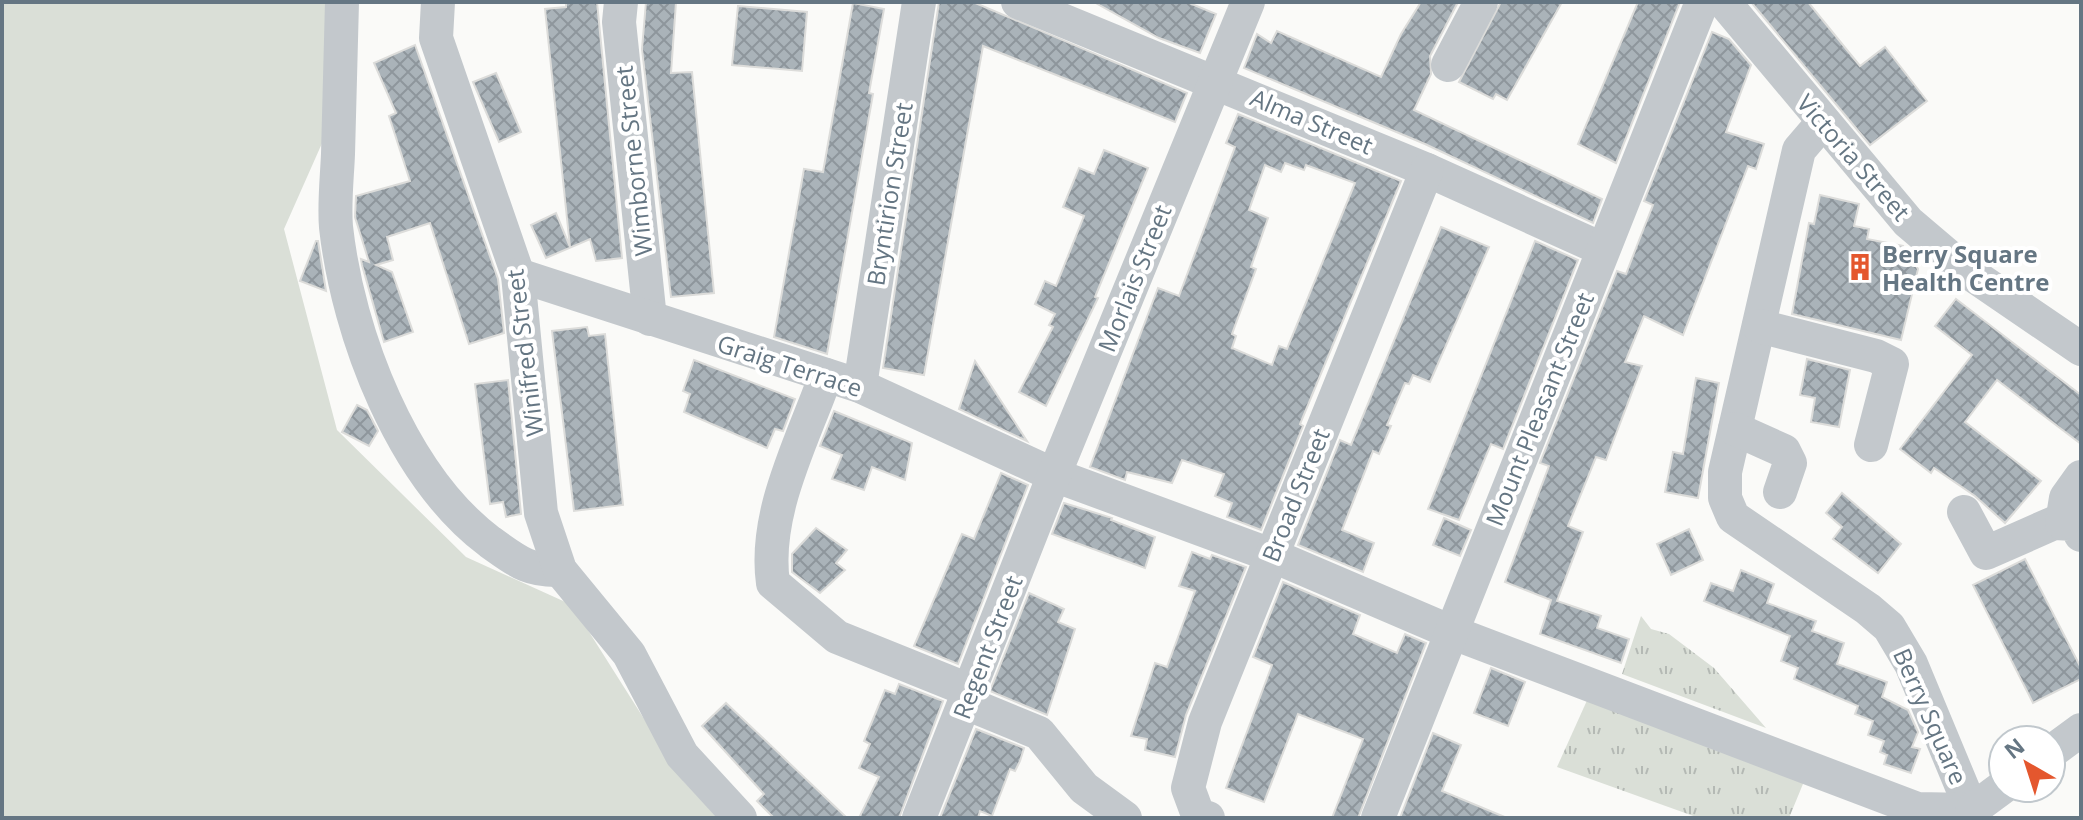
<svg xmlns="http://www.w3.org/2000/svg" width="2083" height="820" viewBox="0 0 2083 820" font-family="'Open Sans',sans-serif">
	<style>
		.grass { fill: url(#grass-tufts) }
		.green { fill: #dadfd7 }
		.building { fill: url(#building-cross-hatch); stroke: #dcdcda; stroke-width: 2; fill-rule: evenodd }
		.lines { fill: none; stroke-linecap: round; stroke-linejoin: round }
		.minor { stroke: #c3c8cc; stroke-width: 34 }
		.labels { text-anchor: middle; dominant-baseline: central; stroke-width: 8; stroke-linejoin: round; paint-order: stroke }
		.street-label { font-size: 24px; fill: #657683; stroke: #fff }
		.poi-label { font-size: 24px; font-weight: bold; fill: #657683; stroke: #fff; text-anchor: start }
	</style>
	<defs>
		<pattern id="grass-tufts" width="24" height="20" patternUnits="userSpaceOnUse" patternTransform="scale(2)"><rect width="24" height="20" fill="#dadfd7"/><path d="M3 7l-1-3M5 7V3M7 7l1-3M15 17l-1-3M17 17v-4M19 17l1-3" fill="none" stroke="#b4b9b4"/></pattern>
		<pattern id="building-cross-hatch" width="8" height="8" patternUnits="userSpaceOnUse" patternTransform="scale(2)"><rect width="8" height="8" fill="#aab3b9"/><path d="M0 0l8 8M0 8l8-8" fill="none" stroke="#8e969c"/></pattern>
	</defs>
	<rect width="100%" height="100%" fill="#fafaf8"/>
	<g class="grass">
		<path d="M1641,616l10,13 18,5 45,34 52,60 -144,-54z"/>
		<path d="M1589,696l216,83 -16,39h-90l-142,-51z"/>
	</g>
	<path class="green" d="M2,2h336l-15,139 -39,88 53,201 129,127 106,48 112,177 34,36h-716z"/>
	<g class="building">
		<path d="M566,2h31l25,256 -26,3 -6,-22 -44,19 -15,-33 25,-12 14,34 -25,-238 21,-2z"/>
		<path d="M646,2h30l-5,71 21,-1 22,221 -43,4 -29,-248z"/>
		<path d="M939,2h34l214,91 -12,29 -192,-76 -59,329 -41,-7z"/>
		<path d="M1094,2h93l29,12 -16,39 -41,-15z"/>
		<path d="M1421,2h37l-28,54 1,18 -17,36 188,89 -9,24 -168,-79 -181,-76 13,-34 14,9 6,-12 104,46 20,-43z"/>
		<path d="M1501,2h61l-55,98 -11,-6 -3,5 -34,-17z"/>
		<path d="M1638,2h42l-64,161 -38,-19z"/>
		<path d="M1751,2h57l52,64 25,-19 42,54 -57,44z"/>
		<path d="M853,3l31,6 -15,84 4,1 -46,260 -53,-17 30,-168 19,3z"/>
		<path d="M738,6l69,6 -5,59 -70,-6z"/>
		<path d="M1712,32l17,7 22,26 -25,67 38,12 -8,25 -8,-3 -65,169 -39,-19 -19,46 17,4 -36,94 -10,-3 -28,69 15,6 -26,69 44,15 -4,12 32,11 -8,24 -81,-29 11,-34 -46,-18 44,-116 -9,-3 77,-192 9,3 12,-31 15,-38 -9,-4z"/>
		<path d="M415,45l83,234 6,54 -35,11 -39,-121 -43,14 6,23 -17,5 16,7 21,60 -29,10 -22,-77 -1,-6 8,3 -14,-45 1,-21 54,-15 -21,-65 7,-3 -22,-50z"/>
		<path d="M496,73l25,59 -22,10 -26,-60z"/>
		<path d="M1238,114l163,67 -101,243 3,2 -42,104 -34,-13 5,-14 -17,-7 9,-22 -42,-14 -10,23 -45,-11 -2,8 -35,-13 68,-179 21,8 56,-149 -9,-4zM1285,163l19,7 2,-5 49,18 -68,166 -8,-3 -7,19 -40,-17 4,-12 -4,-2 24,-65 -5,-2 17,-49 -19,-8 16,-45 16,7z"/>
		<path d="M1104,150l44,18 -53,129 3,1 -52,108 -27,-14 34,-65 -4,-2 6,-11 -20,-10 10,-23 11,5 28,-70 -21,-9 16,-39 15,6z"/>
		<path d="M1820,195l39,9 -5,22 15,3 -2,10 36,7 15,23 -17,71 -109,-26 17,-91 5,1z"/>
		<path d="M1441,227l48,20 -59,135 -17,-7 -4,9 -4,-1 -18,42 4,1 -12,28 -6,-3 -31,79 32,13 -11,29 -65,-27 42,-105 11,5z"/>
		<path d="M316,241h2l8,50 -26,-10z"/>
		<path d="M1535,241l43,19 -75,189 -12,-5 -32,76 -31,-11z"/>
		<path d="M1956,299l125,96v49l-84,-64 -32,42 76,59 -36,42 -30,-27 -41,-28 -3,5 -31,-24 72,-94 -37,-29z"/>
		<path d="M587,327l2,9 16,-2 18,171 -49,6 -22,-180z"/>
		<path d="M1807,359l43,11 -11,57 -28,-5 4,-24 -15,-3z"/>
		<path d="M694,360l101,39 -12,32 -8,-2 -8,19 -83,-36 6,-18 -7,-3z"/>
		<path d="M975,361l52,80 -68,-32z"/>
		<path d="M1696,378l23,5 -21,115 -33,-6 8,-40 10,2z"/>
		<path d="M508,380l13,134 -15,3 -3,-15 -13,2 -15,-120z"/>
		<path d="M357,405l10,5 11,21 -9,15 -27,-14z"/>
		<path d="M834,411l78,32 -7,37 -33,-13 -8,23 -32,-11 10,-24 -22,-9z"/>
		<path d="M1001,473l27,12 -70,179 -44,-18 48,-112 12,5z"/>
		<path d="M1842,493l59,51 -23,29 -45,-34 9,-12 -16,-14z"/>
		<path d="M1064,503l48,15 -1,2 44,17 -10,31 -93,-34z"/>
		<path d="M1444,518l27,12 -11,26 -27,-11z"/>
		<path d="M816,528l31,22 -11,13 9,7 -25,23 -28,-21v-18z"/>
		<path d="M1689,529l14,31 -32,15 -14,-31z"/>
		<path d="M1192,552l18,7 2,-4 34,12 -60,148 -11,42 -30,-7 2,-11 -16,-3 24,-73 12,4 28,-76 -16,-5z"/>
		<path d="M2025,559l56,109v11l-48,24 -60,-118z"/>
		<path d="M1741,570l33,14 -7,19 49,18 -4,10 32,12 -7,21 50,18 -5,15 26,13 10,22 -6,15 8,2 -9,24 -27,-9 3,-9 -7,-3 4,-11 -16,-6 5,-14 -18,-7 3,-8 -64,-27 4,-11 -17,-7 9,-25 -86,-35 7,-18 22,8z"/>
		<path d="M1283,582l77,33 -7,19 44,19 8,-19 21,9 -68,175h-26l31,-79 -65,-25 -34,88 -38,-14 46,-123 -19,-8z"/>
		<path d="M1029,593l35,16 -6,13 17,7 -28,86 -57,-24z"/>
		<path d="M1491,668l34,14 -17,44 -34,-13z"/>
		<path d="M899,684l44,17 -44,117h-40l20,-41 -20,-9 11,-24 -6,-3 21,-51 10,4z"/>
		<path d="M726,703l101,96 20,19h-73l-17,-17 7,-7 -62,-68z"/>
		<path d="M976,729l48,19 -4,13 -5,10 -5,-2 -18,47 -12,-5 -2,7h-38z"/>
		<path d="M1433,733l28,12 -19,46 65,27h-107z"/>
	</g>
	<g class="lines">
		<g class="minor">
			<path d="M342,2c-1,51 -3,101 -4,152 -1,24 -4,50 -2,73 12,108 66,249 154,315 27,19 37,29 70,28"/>
			<path d="M438,2l-2,36 82,237 23,238 19,57 69,84 53,101 58,63"/>
			<path d="M621,2l-2,20 31,297"/>
			<path d="M1018,2l409,168 175,79"/>
			<path d="M1724,2l184,220 53,45 120,82"/>
			<path d="M1448,65l33,-63"/>
			<path d="M1823,122l-24,28 -74,322v26l8,19 135,92 21,18 22,37 64,154"/>
			<path d="M518,275l342,111 194,89 217,80 180,77 466,177 55,1"/>
			<path d="M1759,326l117,30 16,8 -21,81"/>
			<path d="M826,375c-23,65 -63,138 -53,208l64,54 134,54"/>
			<path d="M860,386l59,-384"/>
			<path d="M1735,429l49,22 6,12 -10,29"/>
			<path d="M1964,512l22,41 68,-30 21,1 6,11"/>
			<path d="M2062,523l4,-25 15,-21"/>
			<path d="M966,703l73,30 45,55 41,30"/>
			<path d="M2051,752l30,-22"/>
			<path d="M1972,810l31,-23"/>
			<path d="M919,818l135,-343 194,-473"/>
			<path d="M1208,818l-10,-3 -10,-27 17,-66 222,-552"/>
			<path d="M1378,818l324,-816"/>
		</g>
	</g>
	<defs>
		<g id="building-bare" transform="scale(2.16)"><path d="M-4-6H4V6H1V3H-1V6H-4ZM-2.5-4.3h1.7v1.8h-1.7ZM.8-4.3h1.7v1.8H.8ZM-2.5-1h1.7V.8h-1.7ZM.8-1h1.7V.8H.8Z" fill="#e4572e" stroke="#fff" stroke-width="2.5" paint-order="stroke"/></g>
	</defs>
	<g fill-rule="evenodd">
		<use href="#building-bare" x="1860" y="267"/>
	</g>
	<g class="labels">
		<g class="street-label">
			<text transform="translate(1312 121) rotate(23)">Alma Street</text>
			<text transform="translate(1854 157) rotate(49)">Victoria Street</text>
			<text transform="translate(633 161) rotate(-96)">Wimborne Street</text>
			<text transform="translate(889 194) rotate(-81)">Bryntirion Street</text>
			<text transform="translate(1134 278) rotate(-68)">Morlais Street</text>
			<text transform="translate(524 353) rotate(-97)">Winifred Street</text>
			<text transform="translate(790 365) rotate(18)">Graig Terrace</text>
			<text transform="translate(1539 409) rotate(-68)">Mount Pleasant Street</text>
			<text transform="translate(1295 495) rotate(-68)">Broad Street</text>
			<text transform="translate(987 647) rotate(-69)">Regent Street</text>
			<text transform="translate(1931 716) rotate(66)">Berry Square</text>
		</g>
		<g class="poi-label">
			<text x="1882" y="253">Berry Square<tspan x="1882" dy="28">Health Centre</tspan></text>
		</g>
	</g>
	<rect width="2083" height="820" fill="none" stroke="#657683" stroke-width="8"/>
	<g transform="translate(2027 764) rotate(321)"><circle r="38" fill="#ffffff" stroke="#c1c8cd" stroke-width="2"/>
	<path d="M0-6L14 30L0 20L-14 30Z" fill="#e4572e"/>
	<text y="-12" font-size="22" font-weight="bold" text-anchor="middle" fill="#657683">N</text>
	</g>
</svg>
